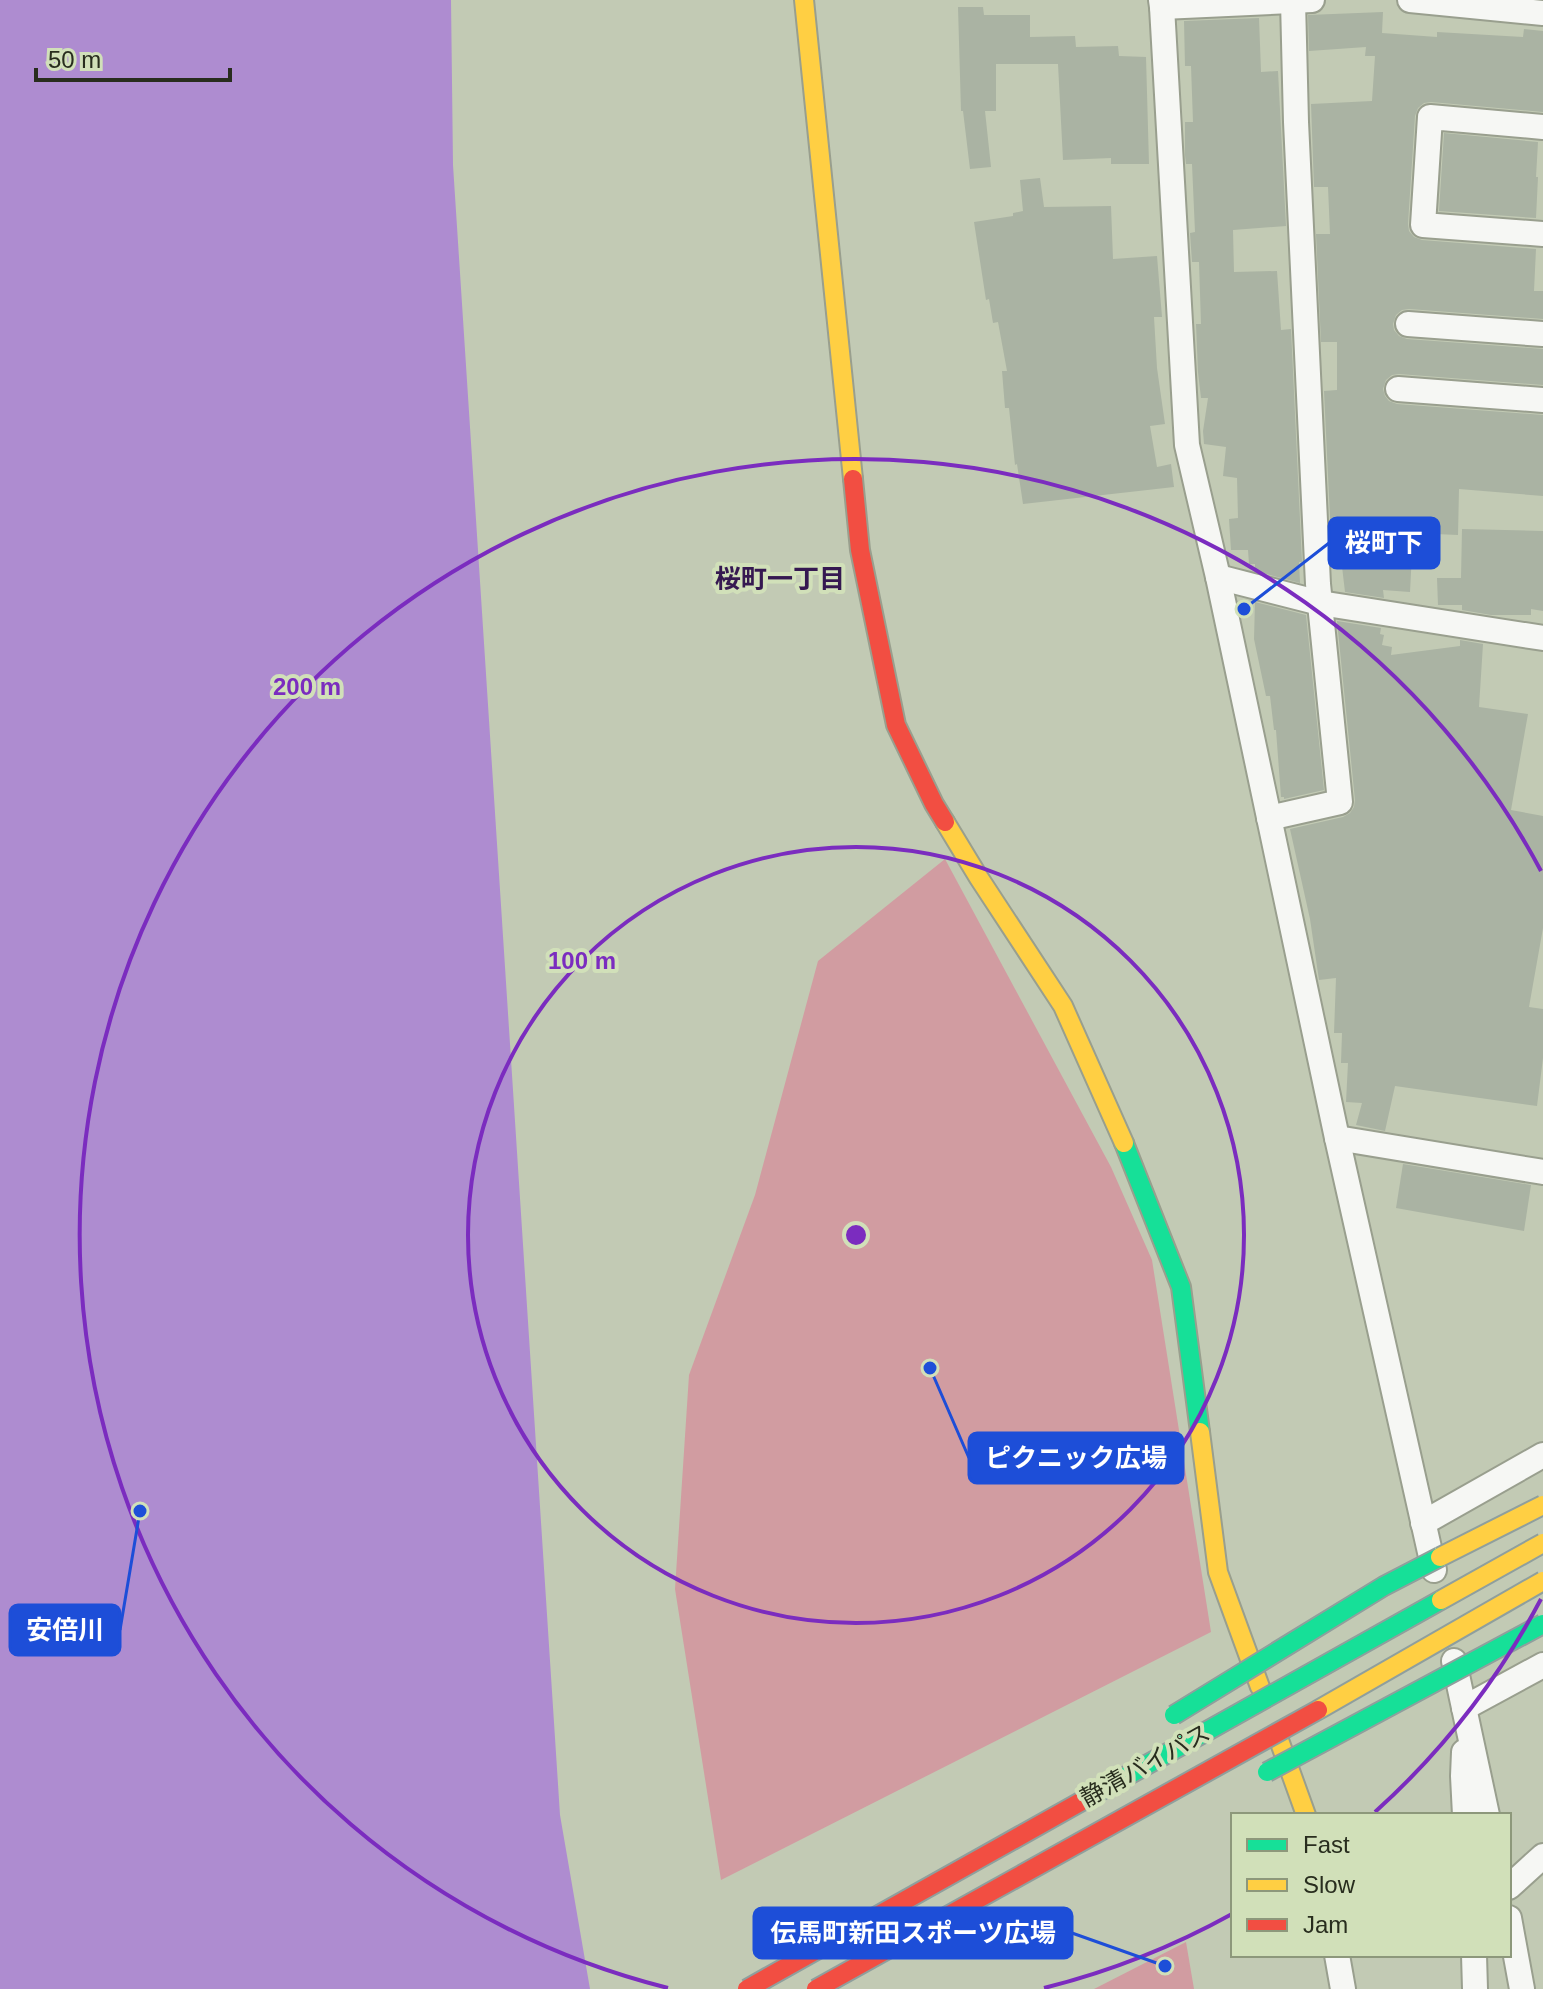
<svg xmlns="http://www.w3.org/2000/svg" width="1543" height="1989" viewBox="0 0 1543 1989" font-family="Helvetica,'Noto Sans JP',sans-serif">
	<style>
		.green { fill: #d19ca1 }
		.water { fill: #ae8cd0 }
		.building { fill: #aab3a3 }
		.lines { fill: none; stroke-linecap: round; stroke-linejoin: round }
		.street-casing { stroke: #999f8e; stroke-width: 28 }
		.fast-casing { stroke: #999f8e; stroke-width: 22 }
		.slow-casing { stroke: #999f8e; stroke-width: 22 }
		.jam-casing { stroke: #999f8e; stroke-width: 22 }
		.street { stroke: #f6f7f4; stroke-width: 24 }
		.fast { stroke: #16e098; stroke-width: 18 }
		.slow { stroke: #ffcf43; stroke-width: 18 }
		.jam { stroke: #f24e42; stroke-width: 18 }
		.fast-bridge-casing { stroke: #8f9f9d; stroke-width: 22; stroke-linecap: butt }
		.slow-bridge-casing { stroke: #8f9f9d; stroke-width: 22; stroke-linecap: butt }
		.jam-bridge-casing { stroke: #8f9f9d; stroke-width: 22; stroke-linecap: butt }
		.fast-bridge { stroke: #16e098; stroke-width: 18 }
		.slow-bridge { stroke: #ffcf43; stroke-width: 18 }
		.jam-bridge { stroke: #f24e42; stroke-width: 18 }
		.ring { fill: none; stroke: #7b2cbf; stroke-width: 4 }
		.labels { text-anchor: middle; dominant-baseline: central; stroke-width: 8; stroke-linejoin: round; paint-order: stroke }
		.street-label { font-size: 24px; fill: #282d1e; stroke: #d1e0b9 }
		.neighbourhood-label { font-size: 26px; font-weight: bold; fill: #351851; stroke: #d1e0b9 }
		.centre { fill: #7b2cbf; stroke: #d1e0b9; stroke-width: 4 }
		.ring-label { font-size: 24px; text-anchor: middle; font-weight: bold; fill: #7b2cbf; stroke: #d1e0b9; stroke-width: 8; stroke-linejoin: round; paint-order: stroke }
		.leader { fill: none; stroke: #1d4ed8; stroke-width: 3 }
		.callout-dot { fill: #1d4ed8; stroke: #d1e0b9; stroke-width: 3 }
		.callout { fill: #1d4ed8; stroke: #1d4ed8; stroke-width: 3 }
		.callout-label { font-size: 26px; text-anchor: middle; font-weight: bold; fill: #fff }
	</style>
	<rect width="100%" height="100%" fill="#c2cab4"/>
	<g class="green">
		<path d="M945,859l166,308 41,93 59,372 -490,248 -46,-291 14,-214 66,-180 63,-234z"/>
		<path d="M1186,1942l8,47h-100z"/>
	</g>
	<path class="water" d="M0,0h451l2,165 107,1650 30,174h-590z"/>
	<g class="building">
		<path d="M958,7h25l1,8h46v22l45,-1 1,11 42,-1 1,10 27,1 3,107h-38v-6l-48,2 -5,-96h-62v47h-11l6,56 -21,2 -7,-58h-2z"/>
		<path d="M1383,12l-1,21 55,4v-5l86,5 1,-8 19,2v81l-112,-10 -7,1 -6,5 -3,8 -7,108 1,7 5,6 8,3 114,9 -2,42h9v28l-134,-10 -7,1 -6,5 -3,9 1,6 5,6 8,3 136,10v36l-144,-11 -7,1 -6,5 -3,9 2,7 4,5 8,3 146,11v81l-84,-7 -1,46 -45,-2 -3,59 -27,-2 1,8 -39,-6 -4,-34 -9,1 -8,-168 13,-1v-48h-16l-5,-108h14l-2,-47h-14l-3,-83 61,-3 3,-45h-10l1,-9 -57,4 -1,-36z"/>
		<path d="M1259,18l2,54 17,-1 8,155 -53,4 1,42 43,-1 4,59 10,-1 11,233h-3l1,21 -45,-12v-7h-6l-1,-14h-17l-2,-31 9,-1 -1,-40 -14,-2 3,-29 -22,-3 -1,-13 5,-33h-7l-3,-26 -2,-48h5l-2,-62h-7l-2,-29 5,-1 -3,-68h-6l-1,-9v-33h8l-2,-56h-6l-1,-45z"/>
		<path d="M1444,133l94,9 -2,35h2l-2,41 -97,-7z"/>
		<path d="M1040,178l4,29 67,-1 2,53 44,-3 5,61h-8l3,51 8,56 -15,2 7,41 14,-3 3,23 -151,17 -6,-40 -2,1 -6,-57h-4l-3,-37h5l-9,-49 -5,1 -4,-24 -3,1 -12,-78 39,-6v-3l10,-2 -3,-31z"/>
		<path d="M1462,529l81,2v80l-12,-2v6h-40l-29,-5v-5h-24l-1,-27h24z"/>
		<path d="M1255,602l51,13 18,175 -40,9v-2h-3l-5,-67h-2l-4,-34h-4l-12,-57z"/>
		<path d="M1337,621l44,7 -1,6 4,1 -2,10 10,2 -1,8 69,-9v-6l23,4 -4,63 49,7 -17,96 32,6v112l-14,79 14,2v49l-6,48 -142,-20 -10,45 -29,-6 6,-22 -16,-1 2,-39h-7l1,-30h-8l2,-55 -17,2 -9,-61 -20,-90 53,-12 7,-4 4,-6 1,-7z"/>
		<path d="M1403,1164l128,21 -7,46 -128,-23z"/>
	</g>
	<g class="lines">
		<g class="street-casing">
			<g id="street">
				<path d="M1161,0l1,7 25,438 31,132 119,561 97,432"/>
				<path d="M1410,0l133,13"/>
				<path d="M1162,7l150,-7"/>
				<path d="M1543,127l-113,-10 -7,108 120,9"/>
				<path d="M1408,324l135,10"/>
				<path d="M1398,389l145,11"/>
				<path d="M1218,577l102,26 223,35"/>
				<path d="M1269,818l71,-16 -22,-218 -22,-462 -3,-121"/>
				<path d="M1337,1138l206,34"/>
				<path d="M1423,1523l120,-68"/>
				<path d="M1454,1661l33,154"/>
				<path d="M1464,1708l79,-43"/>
				<path d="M1464,1752l-1,24 2,39"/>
				<path d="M1509,1887l34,-31"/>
				<path d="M1509,1918l13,71"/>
				<path d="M1337,1955l6,34"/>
				<path d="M1474,1955l1,34"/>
			</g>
		</g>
		<g class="fast-casing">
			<path id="fast" d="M1124,1143l57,144 19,145"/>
		</g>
		<g class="slow-casing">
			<g id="slow">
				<path d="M804,0l49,479"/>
				<path d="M945,822l34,56 84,128 61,137"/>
				<path d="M1200,1432l18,140 42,115"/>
				<path d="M1279,1740l27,75"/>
			</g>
		</g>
		<g class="jam-casing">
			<path id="jam" d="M853,479l7,71 36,175 38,79 11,18"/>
		</g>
		<use href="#street" class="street"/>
		<use href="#fast" class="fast"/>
		<use href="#slow" class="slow"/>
		<use href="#jam" class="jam"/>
		<g class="fast-bridge-casing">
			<g id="fast-bridge">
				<path d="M1174,1715l210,-129 56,-29"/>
				<path d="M1267,1772l276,-148"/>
				<path d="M1091,1796l350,-196"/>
			</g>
		</g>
		<g class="slow-bridge-casing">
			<g id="slow-bridge">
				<path d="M1440,1557l103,-52"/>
				<path d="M1441,1600l102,-57"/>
				<path d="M1318,1710l225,-129"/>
			</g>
		</g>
		<g class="jam-bridge-casing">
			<g id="jam-bridge">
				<path d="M747,1989l344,-193"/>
				<path d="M816,1989l502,-279"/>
			</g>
		</g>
		<use href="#fast-bridge" class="fast-bridge"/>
		<use href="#slow-bridge" class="slow-bridge"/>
		<use href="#jam-bridge" class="jam-bridge"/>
	</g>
	<g class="ring">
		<circle cx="856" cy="1235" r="388"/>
		<path d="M1541 1599A776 776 0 0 1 1375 1812M1232 1914A776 776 0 0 1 1044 1988M668 1988A776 776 0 1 1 1541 871"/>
	</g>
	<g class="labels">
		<g class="street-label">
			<text transform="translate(1145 1765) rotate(-29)">静清バイパス</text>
		</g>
		<g class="neighbourhood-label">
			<text x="780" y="579">桜町一丁目</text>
		</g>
	</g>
	<circle cx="856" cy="1235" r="12" class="centre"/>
	<g class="ring-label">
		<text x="307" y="695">200 m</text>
		<text x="582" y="969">100 m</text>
	</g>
	<path class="leader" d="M1244 609L1329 543M930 1368L969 1458M140 1511L120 1630M1165 1966L1072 1933"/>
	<g class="callout-dot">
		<circle cx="1244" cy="609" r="8"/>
		<circle cx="930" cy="1368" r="8"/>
		<circle cx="140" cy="1511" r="8"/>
		<circle cx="1165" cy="1966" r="8"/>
	</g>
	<g class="callout">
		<rect x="1329" y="518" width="110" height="50" rx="8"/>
		<rect x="969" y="1433" width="214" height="50" rx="8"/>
		<rect x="10" y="1605" width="110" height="50" rx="8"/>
		<rect x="754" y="1908" width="318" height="50" rx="8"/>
	</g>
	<g class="callout-label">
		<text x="1384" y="552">桜町下</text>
		<text x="1076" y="1467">ピクニック広場</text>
		<text x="65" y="1639">安倍川</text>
		<text x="913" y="1942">伝馬町新田スポーツ広場</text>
	</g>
	<rect x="1231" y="1813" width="280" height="144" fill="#d1e0b9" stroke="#8d987b" stroke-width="2"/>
	<rect x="1247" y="1839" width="40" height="12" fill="#16e098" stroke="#8d987b" stroke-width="2"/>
	<text x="1303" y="1853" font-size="24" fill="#282d1e">Fast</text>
	<rect x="1247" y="1879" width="40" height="12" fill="#ffcf43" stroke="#8d987b" stroke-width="2"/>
	<text x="1303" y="1893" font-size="24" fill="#282d1e">Slow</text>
	<rect x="1247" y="1919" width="40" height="12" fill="#f24e42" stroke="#8d987b" stroke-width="2"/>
	<text x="1303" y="1933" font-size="24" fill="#282d1e">Jam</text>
	<path d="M36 68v12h194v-12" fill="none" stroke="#282d1e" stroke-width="4"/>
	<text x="48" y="68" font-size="24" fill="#282d1e" stroke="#d1e0b9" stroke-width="6" paint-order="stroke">50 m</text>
</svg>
